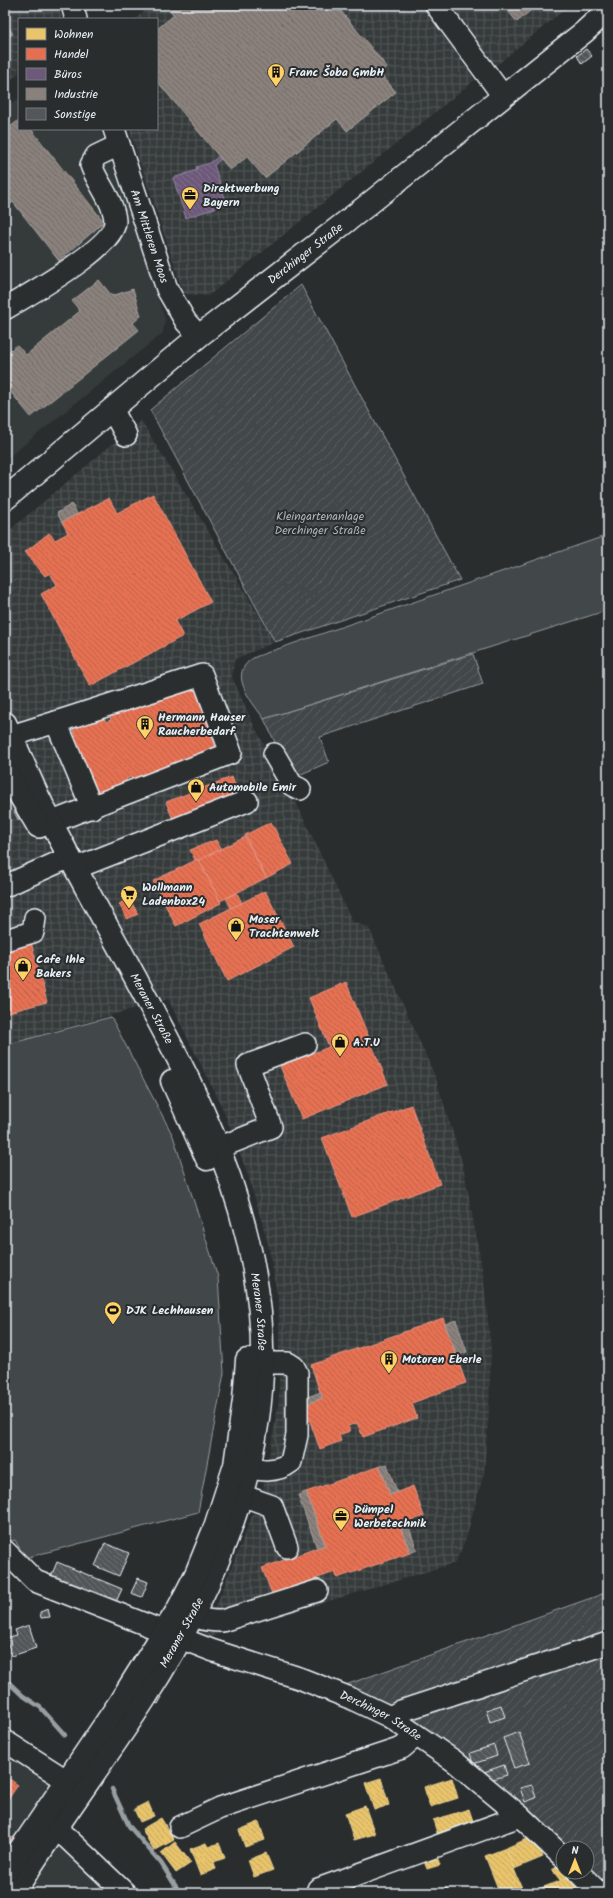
<svg xmlns="http://www.w3.org/2000/svg" width="613" height="1898" viewBox="0 0 613 1898" font-family="Kalam,sans-serif">
	<style>
		.built { fill: #363a3b }
		.industrial { fill: url(#industrial-grid) }
		.grass { fill: #424648; stroke: #959ca0 }
		.garden { fill: url(#garden-furrows); stroke: #959ca0 }
		.homes { fill: url(#homes-back-hatch); stroke: #e9d295 }
		.shops { fill: url(#shops-back-hatch); stroke: #e79683 }
		.offices { fill: url(#offices-back-hatch); stroke: #9287a0 }
		.industry { fill: url(#industry-back-hatch); stroke: #a6a3a1 }
		.lines { fill: none; stroke-linecap: round; stroke-linejoin: round }
		.stream { stroke: #989fa3; stroke-width: 4.5 }
		.building { fill: url(#building-back-hatch); stroke: #e8f1f8 }
		.minor-casing { stroke: #e8f1f8; stroke-width: 24 }
		.major-casing { stroke: #e8f1f8; stroke-width: 25 }
		.minor { stroke: #2a2d2e; stroke-width: 21 }
		.major { stroke: #2a2d2e; stroke-width: 22 }
		.labels { text-anchor: middle; dominant-baseline: central; stroke-width: 4; stroke-linejoin: round; paint-order: stroke }
		.poi-label { font-size: 12px; font-weight: bold; fill: #e8f1f8; stroke: #2a2d2e; text-anchor: start }
		.street-label { font-size: 12px; fill: #e8f1f8; stroke: #2a2d2e }
		.park-label { font-size: 12px; fill: #aeb5ba; stroke: #2a2d2e }
	</style>
	<defs>
		<pattern id="industrial-grid" width="8" height="8" patternUnits="userSpaceOnUse"><rect width="8" height="8" fill="#363a3b"/><path d="M0 4h8M4 0v8" fill="none" stroke="#535758"/></pattern>
		<pattern id="garden-furrows" width="10" height="10" patternUnits="userSpaceOnUse"><rect width="10" height="10" fill="#424648"/><path d="M-1 1l2-2M0 10L10 0M9 11l2-2" fill="none" stroke="#5d6163"/></pattern>
		<pattern id="homes-back-hatch" width="6" height="6" patternUnits="userSpaceOnUse"><rect width="6" height="6" fill="#e9c46a"/><path d="M-1 5l2 2M0 0l6 6M5-1l2 2" fill="none" stroke="#c0a562"/></pattern>
		<pattern id="shops-back-hatch" width="6" height="6" patternUnits="userSpaceOnUse"><rect width="6" height="6" fill="#e76f51"/><path d="M-1 5l2 2M0 0l6 6M5-1l2 2" fill="none" stroke="#b7634f"/></pattern>
		<pattern id="offices-back-hatch" width="6" height="6" patternUnits="userSpaceOnUse"><rect width="6" height="6" fill="#6d597a"/><path d="M-1 5l2 2M0 0l6 6M5-1l2 2" fill="none" stroke="#82718e"/></pattern>
		<pattern id="industry-back-hatch" width="6" height="6" patternUnits="userSpaceOnUse"><rect width="6" height="6" fill="#8a817c"/><path d="M-1 5l2 2M0 0l6 6M5-1l2 2" fill="none" stroke="#6f6a68"/></pattern>
		<pattern id="building-back-hatch" width="6" height="6" patternUnits="userSpaceOnUse"><rect width="6" height="6" fill="#535759"/><path d="M-1 5l2 2M0 0l6 6M5-1l2 2" fill="none" stroke="#6c7072"/></pattern>
	</defs>
	<rect width="100%" height="100%" fill="#2a2d2e"/>
	<filter id="ink" filterUnits="userSpaceOnUse"><feTurbulence type="fractalNoise" baseFrequency=".025" numOctaves="2"/><feDisplacementMap in="SourceGraphic" scale="8" xChannelSelector="R" yChannelSelector="G"/><feConvolveMatrix kernelMatrix="1 2 1 2 8 2 1 2 1" color-interpolation-filters="sRGB"/></filter>
	<g filter="url(#ink)">
		<g class="built">
			<path d="M19,98v31h81l65,190 -2,14 -158,127v-351z"/>
			<path d="M5,1727l49,36 21,72 63,58h-133z"/>
		</g>
		<g class="industrial">
			<path d="M5,5h53l4,14h-43v54l-14,11z"/>
			<path d="M152,5h270l53,75 -267,216 -24,-2 -55,-165h28v-110h-22z"/>
			<path d="M446,5h124l-77,63z"/>
			<path d="M141,420l134,222 -40,17 -3,18 23,51 39,70 58,123 17,7 66,148 28,89 20,108 8,76 -2,61 -5,62 -18,67 -11,24 -252,76 60,-151 16,-87v-97l-11,-61 -20,-68 -26,-68 -54,-108 -163,46v-511z"/>
		</g>
		<g class="grass">
			<path d="M608,535v75l-344,109c-10,-15 -35,-41 -15,-58 4,-4 12,-6 17,-8z"/>
			<path d="M111,1017l62,119 45,141 6,96 -26,139 -173,46 -10,-18 -10,2v-497z"/>
		</g>
		<g class="garden">
			<path d="M301,285l159,295 -185,62 -125,-232z"/>
			<path d="M473,654l10,30 -163,53 9,25 -37,16 -28,-59z"/>
			<path d="M608,1592v301l-21,-21v-24h-24l-21,-12 -205,-148z"/>
		</g>
		<g class="homes">
			<path d="M381,1778l8,27 -15,5 -9,-27z"/>
			<path d="M452,1778l6,20 -28,9 -6,-20z"/>
			<path d="M148,1802l6,14 -14,6 -6,-13z"/>
			<path d="M365,1806l10,28 -21,6 -9,-27z"/>
			<path d="M469,1809l6,18 -36,12 -6,-19z"/>
			<path d="M161,1818l13,22 -20,11 -12,-22z"/>
			<path d="M259,1822l6,18 -20,7 -6,-17z"/>
			<path d="M534,1836l9,21 -29,12 -8,-21z"/>
			<path d="M175,1842l16,21 -15,10 -15,-20z"/>
			<path d="M206,1843l2,4 11,-4 6,15 -11,4 2,7 -16,6 -10,-26z"/>
			<path d="M506,1848l8,21 10,24h-29l4,-2 -14,-35z"/>
			<path d="M435,1851l5,14 -13,4 -5,-13z"/>
			<path d="M266,1853l7,17 -19,7 -6,-17z"/>
			<path d="M561,1864l2,1v7h8l4,3 -15,5 -8,-10z"/>
			<path d="M575,1875l11,10 -22,8h-27l-1,-3z"/>
			<path d="M447,1888l1,5h-12l-1,-1z"/>
		</g>
		<g class="shops">
			<path d="M153,494l58,108 -36,19 8,15 -93,50 -49,-92 16,-9 -7,-12 -5,3 -20,-24 24,-19 6,7 13,-7 -6,-11 47,-24 8,15z"/>
			<path d="M193,683l24,69 -84,30 -2,-5 -5,2 2,5 -31,11 -25,-69 31,-11 3,7 5,-2 -2,-7z"/>
			<path d="M232,777l6,16 -14,5 -6,-16z"/>
			<path d="M218,782l7,21 -51,19 -8,-20z"/>
			<path d="M271,822l22,42 -27,14 -21,-43z"/>
			<path d="M245,837l21,41 -46,23 -21,-41z"/>
			<path d="M216,840l5,9 -22,11 -1,-1 -3,1 -5,-10z"/>
			<path d="M198,859l23,44 -45,23 -23,-45z"/>
			<path d="M265,891l29,56 -67,34 -28,-57z"/>
			<path d="M237,893l5,10 -11,5 -5,-10z"/>
			<path d="M129,898l9,16 -11,5 -8,-15z"/>
			<path d="M30,938l17,64 -42,11v-68z"/>
			<path d="M346,982l42,102 -86,35 -22,-53 49,-19 -20,-49z"/>
			<path d="M411,1105l29,79 -88,33 -30,-79z"/>
			<path d="M443,1318l23,65 -54,20 5,15 -54,19 -6,-14 -9,3 2,5 -11,4 2,6 -21,8 -16,-44 18,-7 -11,-33z"/>
			<path d="M380,1466l10,29 23,-9 11,30 -24,9 10,28 -73,25 -2,-6 -63,22 -10,-26 63,-23 -19,-53z"/>
			<path d="M5,1776l13,9 -13,19z"/>
			<path d="M13,1837l3,1 -5,7 -3,-1z"/>
			<path d="M106,1887l6,6h-11z"/>
		</g>
		<path class="offices" d="M219,156l2,3 -7,6 13,39 -41,14 -13,-40 24,-8 -1,-3 14,-4z"/>
		<g class="industry">
			<path d="M168,5h168l51,62 -7,6 16,19 -49,39 -10,-12 -72,59 -18,-21 -17,13 -73,-89v-52l17,-14 -7,-9z"/>
			<path d="M503,5h34l-20,17z"/>
			<path d="M5,22l8,12 -8,4z"/>
			<path d="M19,120v9h12l73,93 -45,39 -46,-59 -8,7v-78z"/>
			<path d="M99,280l13,16 21,-7 8,27 -8,7 6,7 -108,87 -26,-32v-30l12,-10 9,10 54,-44 -8,-10z"/>
			<path d="M72,504l5,10 -15,8 -5,-9z"/>
			<path d="M17,810l4,8 -3,2 -4,-8z"/>
			<path d="M456,1320l11,32 -10,4 -12,-32z"/>
			<path d="M321,1392l1,6 -18,7 -2,-6z"/>
			<path d="M387,1464l10,28 -7,3 -10,-29z"/>
			<path d="M306,1492l19,53 -8,3 -19,-53z"/>
			<path d="M407,1522l10,28 -7,3 -10,-28z"/>
		</g>
		<g class="lines">
			<g class="stream">
				<path d="M5,1679l17,16 18,12 25,28"/>
				<path d="M112,1789l17,37 32,37 19,30"/>
			</g>
		</g>
		<g class="building">
			<path d="M586,49l6,7 -10,8 -5,-8z"/>
			<path d="M105,1543l24,10 -10,23 -24,-10z"/>
			<path d="M57,1562l65,27 -8,17 -64,-27z"/>
			<path d="M138,1578l10,4 -6,15 -11,-4z"/>
			<path d="M48,1609l2,8 -9,1 -1,-6z"/>
			<path d="M29,1625l7,23 -24,8 -6,-18 11,-3 -2,-5z"/>
			<path d="M159,1696l3,1 -4,7 -3,-1z"/>
			<path d="M501,1705l4,12 -15,5 -4,-12z"/>
			<path d="M519,1732l11,31 -16,5 -11,-30z"/>
			<path d="M494,1745l3,11 -24,8 -3,-11z"/>
			<path d="M504,1765l3,10 -20,6 -3,-9z"/>
			<path d="M532,1785l4,13 -11,4 -5,-14z"/>
		</g>
		<g class="lines">
			<g class="minor-casing">
				<g id="minor">
					<path d="M72,5l4,14"/>
					<path d="M436,5l67,91"/>
					<path id="s1" d="M114,129l53,160 19,33 13,14"/>
					<path d="M5,309c22,-14 111,-62 110,-88 -1,-20 -18,-38 -24,-56l5,-9 23,-11"/>
					<path d="M112,409l14,26"/>
					<path d="M11,736l45,-14"/>
					<path d="M274,754l18,31 8,4"/>
					<path d="M39,827l192,-74 -29,-78 -146,47 36,86"/>
					<path d="M76,868l171,-67"/>
					<path d="M5,886l65,-29"/>
					<path d="M5,940l28,-8 2,-14"/>
					<path d="M218,1148l53,-21 -23,-62 57,-21"/>
					<path d="M235,1465c20,4 39,10 56,-3l6,-27v-62l-3,-6 -6,-4h-41"/>
					<path d="M227,1490l45,16 15,41"/>
					<path id="s2" d="M5,1551l30,30 176,69 88,28 51,20 40,19 64,44 66,55 43,41"/>
					<path d="M180,1606c15,12 22,15 42,15l95,-30"/>
					<path d="M390,1717l11,-6 207,-68"/>
					<path d="M5,1741l61,39"/>
					<path d="M180,1827l40,-19 182,-60 14,-12"/>
					<path d="M56,1830l11,8 58,55"/>
					<path d="M578,1872l21,21"/>
					<path d="M317,1893l1,-4 202,-73"/>
				</g>
			</g>
			<g class="major-casing">
				<g id="major">
					<path id="s3" d="M5,499l194,-163 166,-129 219,-175 24,-22"/>
					<path id="s4" d="M5,723c11,23 21,47 32,71 30,62 65,122 98,183 24,46 50,91 70,139 36,79 60,170 57,257 -3,83 -30,163 -66,236 -49,101 -124,188 -182,284"/>
					<path d="M5,770l33,56"/>
					<path d="M172,1081l35,78"/>
					<path d="M5,1872l113,-167 59,-94 19,-37 19,-47 20,-62 9,-65 3,-40"/>
				</g>
			</g>
			<use href="#minor" class="minor"/>
			<use href="#major" class="major"/>
		</g>
	</g>
	<defs>
		<g id="building-pin" transform="scale(0.9)"><path d="M0 17L-7.5 6A9.5 9.5 0 1 1 7.5 6Z" fill="#ffd166" stroke="#2a2d2e"/><path d="M-4-6H4V6H1V3H-1V6H-4ZM-2.5-4.3h1.7v1.8h-1.7ZM.8-4.3h1.7v1.8H.8ZM-2.5-1h1.7V.8h-1.7ZM.8-1h1.7V.8H.8Z" fill="#111"/></g>
		<g id="office-pin" transform="scale(0.9)"><path d="M0 17L-7.5 6A9.5 9.5 0 1 1 7.5 6Z" fill="#ffd166" stroke="#2a2d2e"/><path d="M-6-3h4V-5.5h4V-3h4V5H-6ZM-1-4.5V-3h2v-1.5ZM-6 0V1H6V0Z" fill="#111"/></g>
		<g id="shop-pin" transform="scale(0.9)"><path d="M0 17L-7.5 6A9.5 9.5 0 1 1 7.5 6Z" fill="#ffd166" stroke="#2a2d2e"/><path d="M-5-2.5h2.3a2.7 3.5 0 0 1 5.4 0H5L5.5 6h-11ZM-1.5-2.5h3a1.5 2.3 0 0 0-3 0Z" fill="#111"/></g>
		<g id="supermarket-pin" transform="scale(0.9)"><path d="M0 17L-7.5 6A9.5 9.5 0 1 1 7.5 6Z" fill="#ffd166" stroke="#2a2d2e"/><path d="M-6-5.5h2.5l.6 2H6L4.5 2H-2.5L-4.4-4H-6ZM-1.5 3.2a1.3 1.3 0 1 0 .1 0ZM3 3.2a1.3 1.3 0 1 0 .1 0Z" fill="#111"/></g>
		<g id="stadium-pin" transform="scale(0.9)"><path d="M0 17L-7.5 6A9.5 9.5 0 1 1 7.5 6Z" fill="#ffd166" stroke="#2a2d2e"/><path d="M0-5a6.5 5 0 1 0 0 10a6.5 5 0 1 0 0-10ZM-3.5-1.8h7v3.6h-7Z" fill="#111"/></g>
	</defs>
	<g fill-rule="evenodd">
		<use href="#building-pin" x="276" y="72"/>
		<use href="#office-pin" x="190" y="195"/>
		<use href="#building-pin" x="145" y="724"/>
		<use href="#shop-pin" x="196" y="787"/>
		<use href="#supermarket-pin" x="129" y="894"/>
		<use href="#shop-pin" x="236" y="926"/>
		<use href="#shop-pin" x="23" y="966"/>
		<use href="#shop-pin" x="340" y="1042"/>
		<use href="#stadium-pin" x="113" y="1310"/>
		<use href="#building-pin" x="389" y="1359"/>
		<use href="#office-pin" x="341" y="1516"/>
	</g>
	<g class="labels">
		<g class="poi-label">
			<text x="289" y="72">Franc Šoba GmbH</text>
			<text x="203" y="188">Direktwerbung<tspan x="203" dy="14">Bayern</tspan></text>
			<text x="158" y="717">Hermann Hauser<tspan x="158" dy="14">Raucherbedarf</tspan></text>
			<text x="209" y="787">Automobile Emir</text>
			<text x="142" y="887">Wollmann<tspan x="142" dy="14">Ladenbox24</tspan></text>
			<text x="249" y="919">Moser<tspan x="249" dy="14">Trachtenwelt</tspan></text>
			<text x="36" y="959">Cafe Ihle<tspan x="36" dy="14">Bakers</tspan></text>
			<text x="353" y="1042">A.T.U</text>
			<text x="126" y="1310">DJK Lechhausen</text>
			<text x="402" y="1359">Motoren Eberle</text>
			<text x="354" y="1509">Dümpel<tspan x="354" dy="14">Werbetechnik</tspan></text>
		</g>
		<g class="street-label">
			<text stroke="none"><textPath href="#s1" startOffset="113">Am Mittleren Moos</textPath></text>
			<text stroke="none"><textPath href="#s3" startOffset="388">Derchinger Straße</textPath></text>
			<text stroke="none"><textPath href="#s4" startOffset="321">Meraner Straße</textPath></text>
			<text stroke="none"><textPath href="#s4" startOffset="645">Meraner Straße</textPath></text>
			<text transform="translate(182 1633) rotate(-61)">Meraner Straße</text>
			<text stroke="none"><textPath href="#s2" startOffset="414">Derchinger Straße</textPath></text>
		</g>
		<g class="park-label">
			<text x="320" y="516">Kleingartenanlage<tspan x="320" dy="14">Derchinger Straße</tspan></text>
		</g>
	</g>
	<rect width="613" height="1898" fill="none" stroke="#2a2d2e" stroke-width="20"/>
	<rect x="10" y="10" width="593" height="1878" fill="none" stroke="#e8f1f8" stroke-width="1.5" filter="url(#ink)"/>
	<rect x="18" y="18" width="140" height="112" fill="#2a2d2e" stroke="#767b7f"/>
	<rect x="26" y="28" width="20" height="12" fill="#e9c46a" stroke="#767b7f"/>
	<text x="54" y="38" font-size="12" fill="#e8f1f8">Wohnen</text>
	<rect x="26" y="48" width="20" height="12" fill="#e76f51" stroke="#767b7f"/>
	<text x="54" y="58" font-size="12" fill="#e8f1f8">Handel</text>
	<rect x="26" y="68" width="20" height="12" fill="#6d597a" stroke="#767b7f"/>
	<text x="54" y="78" font-size="12" fill="#e8f1f8">Büros</text>
	<rect x="26" y="88" width="20" height="12" fill="#8a817c" stroke="#767b7f"/>
	<text x="54" y="98" font-size="12" fill="#e8f1f8">Industrie</text>
	<rect x="26" y="108" width="20" height="12" fill="#535759" stroke="#767b7f"/>
	<text x="54" y="118" font-size="12" fill="#e8f1f8">Sonstige</text>
	<g transform="translate(575 1860)"><circle r="19" fill="#2a2d2e" stroke="#767b7f"/>
	<path d="M0-3L7 15L0 10L-7 15Z" fill="#ffd166"/>
	<text y="-6" font-size="11" font-weight="bold" text-anchor="middle" fill="#e8f1f8">N</text>
	</g>
</svg>
